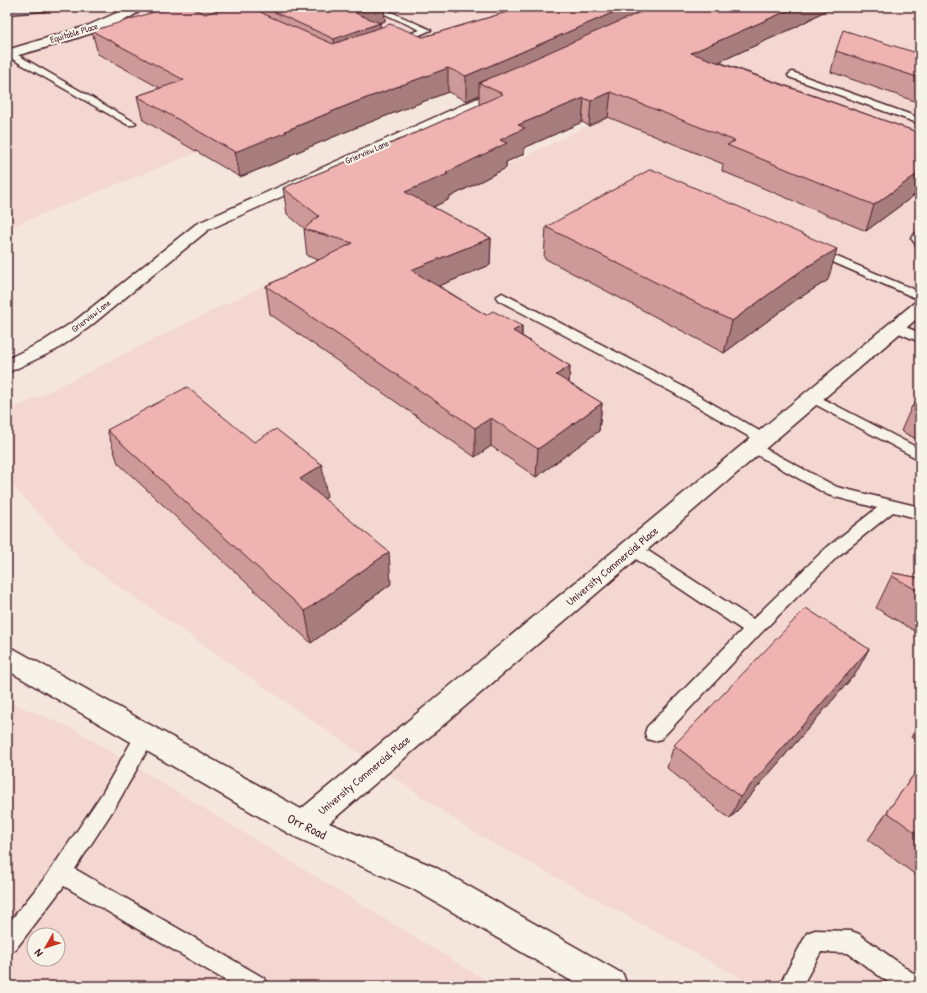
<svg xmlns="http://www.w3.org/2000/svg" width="927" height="993" viewBox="0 0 927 993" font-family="'Patrick Hand',sans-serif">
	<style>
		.built { fill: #f3d7d0; fill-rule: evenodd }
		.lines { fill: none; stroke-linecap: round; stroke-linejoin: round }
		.service-casing { stroke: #4a1f2b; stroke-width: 3 }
		.minor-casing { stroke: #4a1f2b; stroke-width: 3 }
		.service { fill: #f7f3e8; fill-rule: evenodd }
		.minor { fill: #f7f3e8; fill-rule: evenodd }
		.wall { fill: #ce9a99; stroke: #4a1f2b }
		.shaded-wall { fill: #a77d7d; stroke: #4a1f2b }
		.building { fill: #efb3b2; stroke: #4a1f2b }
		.labels { text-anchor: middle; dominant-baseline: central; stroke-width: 4; stroke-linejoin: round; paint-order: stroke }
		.far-street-label { font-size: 9px; fill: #4a1f2b; stroke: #f7f3e8 }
		.street-label { font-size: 11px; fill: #4a1f2b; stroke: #f7f3e8 }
		.near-street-label { font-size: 13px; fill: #4a1f2b; stroke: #f7f3e8 }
	</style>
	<rect width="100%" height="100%" fill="#f5e6dd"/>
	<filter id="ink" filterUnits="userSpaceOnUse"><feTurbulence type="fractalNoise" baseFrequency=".025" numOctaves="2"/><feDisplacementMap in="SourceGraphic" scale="8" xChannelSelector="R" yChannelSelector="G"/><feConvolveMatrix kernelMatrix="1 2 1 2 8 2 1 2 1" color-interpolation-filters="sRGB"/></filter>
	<g filter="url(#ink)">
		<g class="built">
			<path d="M7,7h538l-309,130 -229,91z"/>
			<path d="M835,7h85v979h-165l-285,-156 -387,-269 -76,-81v-68l736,-363 6,1z"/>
			<path d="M7,701l65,27 423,258h-488zM34,935h24v24h-24z"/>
		</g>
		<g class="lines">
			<g class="service-casing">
				<g id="service">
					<path d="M38,7h32l-4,2 -59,5v-4z"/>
					<path d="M369,7h11l51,23 -30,13h-6v-4l25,-9z"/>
					<path d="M443,7h12l6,3 -4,2z"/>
					<path d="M7,51h4l125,72 -2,2h-6l-121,-69z"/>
					<path d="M792,72l128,46v6l-131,-47 -1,-2z"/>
					<path d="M920,232v14l-4,-1 -5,-7 5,-5z"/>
					<path d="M816,248l104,44v8l-108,-47 -2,-2z"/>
					<path d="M502,293l180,93 86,50 2,3 -2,3 -5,2 -5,-2 -86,-50 -174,-92 -2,-3z"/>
					<path d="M896,323l24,10v9l-28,-12 -2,-3z"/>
					<path d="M812,393l108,56v11l-113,-60 -2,-3 2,-3z"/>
					<path d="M753,442l84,45 83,20v12l-27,-7 -56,45 -77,77 -99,105 -7,2 -7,-2 -2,-6 2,-6 95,-97 -115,-77 -2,-4 2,-4 6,-2 6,2 114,74 72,-70 52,-41 -49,-13 -80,-45 -2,-3 2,-3z"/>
					<path d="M145,728l7,2 2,6 -2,6 -35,62 -42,65 189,109 3,8h-32l-171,-100 -49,64 -8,3v-28l41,-51 55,-82 35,-62z"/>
					<path d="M815,930l36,1 8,3 61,44v8h-27l-45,-33 -27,-1 -19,34h-23l28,-53z"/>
				</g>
			</g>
			<g class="minor-casing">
				<g id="minor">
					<path d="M130,7h14c-13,18 -112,45 -137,51v-8l80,-24z"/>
					<path d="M507,85l5,1 2,3 -2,3 -304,138 -120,98 -32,22 -49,23v-14l35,-17 34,-22 120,-96z"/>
					<path d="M920,302v14l-591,507 106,44 188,107 4,12h-47l-167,-97 -120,-53 -286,-166v-24l9,4 285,159 613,-506z"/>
				</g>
			</g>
			<use href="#service" class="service"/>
			<use href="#minor" class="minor"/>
		</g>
		<g class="wall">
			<path d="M257,7h127l1,14 -5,2v4l43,10 91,-27 -8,-3h326l-36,20 -77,35 201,71v58l-54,40 -144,-60 1,-7 -115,-47 -19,9 -7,-4 -58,26v6l-18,8v6l-58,30v2l-15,7 58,31 -1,27 -51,21 47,29 36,11v10l48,30 -1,17 33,20 -3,28 -63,46 -45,-31 -16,11 -205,-143 -4,-28 53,-26 -12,-4 -3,-27h1l-18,-15 -4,-26 121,-50 75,-33v-10l-13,6 -18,-9 -93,36 -65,27v2l-50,20 -97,-57 -6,-24 23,-8 -62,-34 -6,-23 113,-17 53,-4z"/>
			<path d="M836,51l84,3v49l-89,-31z"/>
			<path d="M546,227l282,53 -32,20 -72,53 -180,-95z"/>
			<path d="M920,398v43l-19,-10 11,-25z"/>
			<path d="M107,430l147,12 73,55 -3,2 67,85 -80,59 -193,-180z"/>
			<path d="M893,573l27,5v56l-44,-26z"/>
			<path d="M856,673l-126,146 -63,-51 7,-23z"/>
			<path d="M920,722v21l-9,-6z"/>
			<path d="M920,766v112l-52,-38 19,-28z"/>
		</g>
		<g class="shaded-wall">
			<path d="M373,7h11l1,14 -28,10 23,-8 1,19 -45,16 -2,-19 21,-26z"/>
			<path d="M626,7h47l-194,76v12l-13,6v-25z"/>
			<path d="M796,7h36l-36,20 -108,49 3,-23z"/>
			<path d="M448,68v24l-93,36 -65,27v2l-50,20 -5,-25 118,-49z"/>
			<path d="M611,92l-3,25 -19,9 2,-25z"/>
			<path d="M584,98l-2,24 -58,26v6l-18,8v6l-58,30v2l-41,19 -2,-27 41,-19 72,-48z"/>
			<path d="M920,172v19l-54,40 8,-26z"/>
			<path d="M491,238l-1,27 -78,32 -1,-27z"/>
			<path d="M837,249l-9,31 -32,20 -72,53 8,-32 73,-53z"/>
			<path d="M522,326l-1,28 -8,-23z"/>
			<path d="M570,366l-2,28 -12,-19z"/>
			<path d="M602,403l-3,28 -63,46 2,-28z"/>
			<path d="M491,418v28l-16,11v-29z"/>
			<path d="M322,465l5,32 -22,14 -5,-32z"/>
			<path d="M389,552l2,32 -80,59 -6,-32z"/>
			<path d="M869,649l-13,24 -126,146 10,-22z"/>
		</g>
		<g class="building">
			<path d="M170,7h20l15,7 23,-7h26l10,7 69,30 57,-20 33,13 101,-30h102l-160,69 -18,-8 -95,35 -68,28 2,1 -52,20 -98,-56 47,-16 -92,-49z"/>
			<path d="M265,7h108l-18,6 25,10 -46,16 -62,-28z"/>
			<path d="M652,7h144l-105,46 229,80v39l-46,33 -147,-60 8,-4 -124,-49 -20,9 -7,-3 -66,27 7,3 -25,12 7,3 -61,30 2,1 -43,18 86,46 -80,32 75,45 7,-4 29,15 -9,5 57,35 -14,9 46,28 -64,46 -47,-31 -16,10 -209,-142 87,-43 -49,-14 15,-13 -36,-28 121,-50 99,-44 -24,-11z"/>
			<path d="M843,30l77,24v24l-84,-27z"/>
			<path d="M651,169l186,80 -32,19 -73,53 -186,-94z"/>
			<path d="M187,387l67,55 22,-13 46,36 -22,14 89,73 -84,59 -198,-181z"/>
			<path d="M920,398v12l-8,-4z"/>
			<path d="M893,573l27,5v14l-28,-16z"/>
			<path d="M806,608l63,41 -129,148 -66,-52z"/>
			<path d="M920,766v70l-33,-24z"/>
		</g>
	</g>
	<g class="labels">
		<g class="far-street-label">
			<text transform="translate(74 33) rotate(-17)">Equitable Place</text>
			<text transform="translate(367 152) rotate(-24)">Grierview Lane</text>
			<text transform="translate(91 316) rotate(-38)">Grierview Lane</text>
		</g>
		<g class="street-label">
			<text transform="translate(612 566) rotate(-40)">University Commercial Place</text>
			<text transform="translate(364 775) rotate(-40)">University Commercial Place</text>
		</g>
		<g class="near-street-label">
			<text transform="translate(307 826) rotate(26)">Orr Road</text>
		</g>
	</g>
	<rect width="927" height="993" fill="none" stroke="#f7f3e8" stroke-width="24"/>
	<rect x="12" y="12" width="903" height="969" fill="none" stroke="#4a1f2b" stroke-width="1.5" filter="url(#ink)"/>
	<g transform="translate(46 947) rotate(231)"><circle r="19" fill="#f7f3e8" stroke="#b29e9c"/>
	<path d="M0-3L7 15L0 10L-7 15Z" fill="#c8321e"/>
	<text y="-6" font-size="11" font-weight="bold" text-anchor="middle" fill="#4a1f2b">N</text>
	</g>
</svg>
